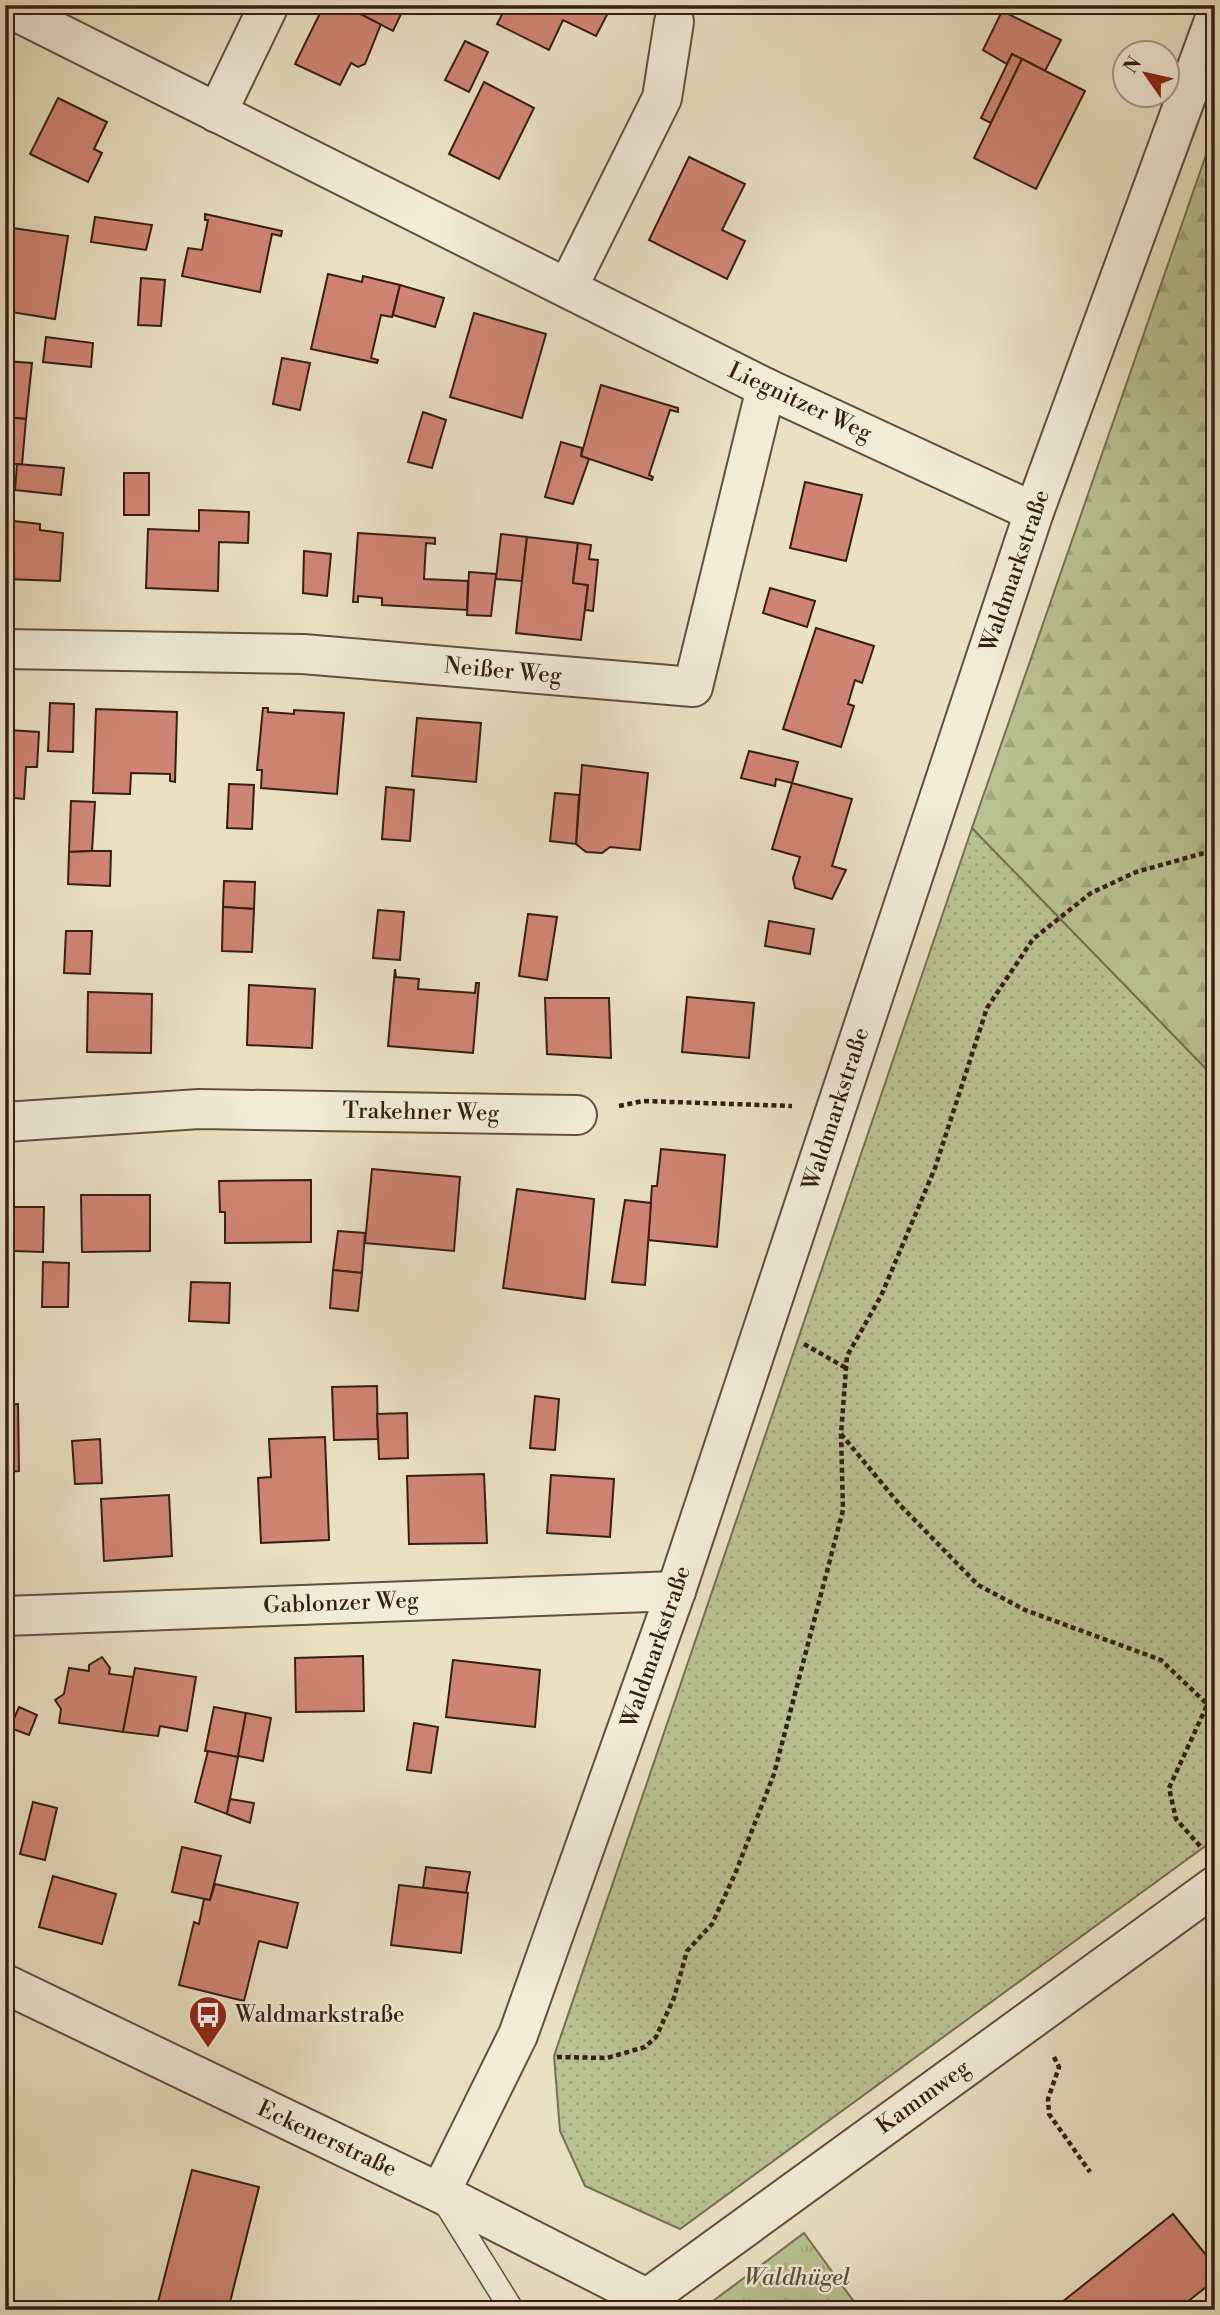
<svg xmlns="http://www.w3.org/2000/svg" width="1220" height="2315" viewBox="0 0 1220 2315" font-family="'Libre Bodoni',serif">
	<style>
		.grass { fill: url(#grass-dots); stroke: #787052; stroke-width: 2 }
		.forest { fill: url(#forest-firs); stroke: #787052; stroke-width: 2 }
		.park { fill: url(#park-tufts); stroke: #787052; stroke-width: 2 }
		.building { fill: #d08574; stroke: #361e13; stroke-width: 2 }
		.lines { fill: none; stroke-linecap: round; stroke-linejoin: round }
		.lane-casing { stroke: #634f3f; stroke-width: 26 }
		.street-casing { stroke: #634f3f; stroke-width: 42 }
		.path { stroke: #361e13; stroke-width: 4.5; stroke-dasharray: 5 3.5; stroke-linecap: butt }
		.lane { stroke: #f1ecd8; stroke-width: 23 }
		.street { stroke: #f1ecd8; stroke-width: 38 }
		.labels { text-anchor: middle; dominant-baseline: central; stroke-width: 5; stroke-linejoin: round; paint-order: stroke }
		.street-label { font-size: 23px; fill: #361e13; stroke: #f1ecd8 }
		.poi-label { font-size: 23px; fill: #361e13; stroke: #f1ecd8; text-anchor: start }
		.park-label { font-size: 23px; font-style: italic; fill: #5d4f39; stroke: #f1ecd8 }
	</style>
	<defs>
		<pattern id="grass-dots" width="8" height="8" patternUnits="userSpaceOnUse" patternTransform="scale(1.75)"><rect width="8" height="8" fill="#b9c292"/><path d="M2 2h.1M6 6h.1" fill="none" stroke="#a0a67d" stroke-width="1.8" stroke-linecap="round"/></pattern>
		<pattern id="forest-firs" width="22" height="20" patternUnits="userSpaceOnUse" patternTransform="scale(1.75)"><rect width="22" height="20" fill="#b9c292"/><path d="M5 1l3.5 6h-7zM16 11l3.5 6h-7z" fill="#a0a67d"/></pattern>
		<pattern id="park-tufts" width="24" height="20" patternUnits="userSpaceOnUse" patternTransform="scale(1.75)"><rect width="24" height="20" fill="#b9c292"/><path d="M3 7l-1-3M5 7V3M7 7l1-3M15 17l-1-3M17 17v-4M19 17l1-3" fill="none" stroke="#a0a67d"/></pattern>
	</defs>
	<rect width="100%" height="100%" fill="#eae1c3"/>
	<filter id="stains"><feTurbulence type="fractalNoise" baseFrequency=".00286" numOctaves="4"/><feColorMatrix values="0 0 0 0 .2 0 0 0 0 .09 0 0 0 0 .02 0 0 0 .5 -.17"/></filter>
	<radialGradient id="worn" r=".72"><stop offset=".6" stop-color="#630" stop-opacity="0"/><stop offset="1" stop-color="#630" stop-opacity=".3"/></radialGradient>
	<path class="grass" d="M972,828l243,250v761l-535,390 -95,-43 -25,-55 -6,-75z"/>
	<path class="forest" d="M1215,129v949l-243,-250z"/>
	<path class="park" d="M804,2233l56,77h-159z"/>
	<g class="building">
		<path d="M324,5h19l38,19 -16,40 -7,3 -7,-4 -11,22 -45,-21z"/>
		<path d="M353,5h40l10,5 -10,21 -42,-22z"/>
		<path d="M507,5h105l-16,31 -33,-16 -14,30 -52,-26z"/>
		<path d="M1002,11l59,29 -16,31 -33,-17 -5,10 -24,-14z"/>
		<path d="M465,41l23,11 -19,40 -24,-12z"/>
		<path d="M1012,54l10,5 -31,64 -10,-5z"/>
		<path d="M1022,59l63,32 -49,98 -62,-31z"/>
		<path d="M484,82l50,26 -35,71 -50,-25z"/>
		<path d="M58,98l49,24 -13,27 8,4 -14,29 -58,-28z"/>
		<path d="M689,157l56,27 -23,46 23,11 -18,38 -78,-39z"/>
		<path d="M205,214l77,17 -1,5 -9,-2 -12,58 -78,-16 6,-28 14,2 6,-30h-3z"/>
		<path d="M95,217l57,8 -6,25 -55,-8z"/>
		<path d="M6,227l62,9 -13,83 -50,-8z"/>
		<path d="M328,274l34,8 1,-6 37,9 -8,32 -11,-2 -10,43 7,2 -1,3 -66,-14z"/>
		<path d="M141,278l24,2 -4,46 -23,-1z"/>
		<path d="M400,285l44,13 -9,29 -42,-12z"/>
		<path d="M474,313l72,21 -24,84 -72,-21z"/>
		<path d="M46,337l47,6 -2,24 -48,-5z"/>
		<path d="M282,358l28,5 -10,47 -27,-6z"/>
		<path d="M5,361l27,2 -6,56 -21,-2z"/>
		<path d="M601,385l77,23v4l-8,-2 -21,65 4,2 -1,3 -71,-24z"/>
		<path d="M423,412l23,8 -14,48 -24,-6z"/>
		<path d="M5,417l21,2 -4,46 -17,-2z"/>
		<path d="M561,442l21,6 -1,8 8,3 -16,45 -28,-7z"/>
		<path d="M17,464l47,4 -3,27 -46,-5z"/>
		<rect x="124" y="473" width="25" height="42"/>
		<path d="M805,482l57,13 -16,66 -56,-13z"/>
		<path d="M199,510l50,2 -1,31 -29,-1 -1,49 -72,-3 2,-59 51,2z"/>
		<path d="M5,520l35,4v6l23,3 -3,48 -55,-2z"/>
		<path d="M358,533l77,5v6l-9,-1 -2,36 44,2 -1,29 -85,-5v-7l-24,-2v6h-5z"/>
		<path d="M501,534l26,3 -5,44 -26,-2z"/>
		<path d="M527,537l51,6 -5,40 15,2 -7,55 -65,-7z"/>
		<path d="M578,543l13,2 -2,14 9,1 -5,51 -8,-1 3,-25 -15,-2z"/>
		<path d="M304,551l27,3 -4,42 -24,-3z"/>
		<path d="M469,572l27,2 -5,42 -24,-1z"/>
		<path d="M770,588l45,13 -8,26 -44,-14z"/>
		<path d="M816,628l58,18 -12,37 -7,-3 -7,24 6,2 -13,41 -58,-18z"/>
		<path d="M50,703l24,1 -1,48 -25,-1z"/>
		<path d="M263,708h5v4l26,2v-4l50,3 -7,81 -76,-6 1,-18h-5z"/>
		<path d="M96,709l81,3 -2,70 -5,-1v-7l-39,-1 -1,21 -37,-1z"/>
		<path d="M417,718l64,5 -5,59 -64,-6z"/>
		<path d="M5,723h5l-1,7 30,2 -2,35h-11l-2,32 -19,-2z"/>
		<path d="M749,751l49,11 -6,21 -16,-4 -1,7 -34,-8z"/>
		<path d="M582,765l66,8 -8,77 -30,-3 -8,6 -16,-1 -10,-8z"/>
		<path d="M792,783l60,16 -20,67 14,4 -14,29 -37,-11 -2,-10 7,-21 -28,-8z"/>
		<path d="M229,784l25,1 -2,44 -25,-1z"/>
		<path d="M386,787l28,3 -4,51 -28,-2z"/>
		<path d="M555,793l24,2 -3,49 -26,-3z"/>
		<path d="M71,801l24,1 -3,49 -23,1z"/>
		<path d="M92,851h19l-1,35 -42,-2 1,-32z"/>
		<path d="M224,881l31,1 -1,27 -31,-2z"/>
		<path d="M223,907l31,2 -2,43 -30,-1z"/>
		<path d="M378,910l26,2 -4,48 -27,-2z"/>
		<path d="M528,914l29,3 -10,63 -28,-4z"/>
		<path d="M769,921l45,8 -4,25 -45,-8z"/>
		<path d="M66,931h26l-2,43 -26,-1z"/>
		<path d="M395,969l1,8 23,2 -1,10 57,4 1,-10h3l-6,70 -85,-7z"/>
		<path d="M249,985l66,4 -3,59 -65,-3z"/>
		<path d="M88,992l64,2 -1,59 -64,-1z"/>
		<path d="M687,997l67,6 -5,55 -67,-6z"/>
		<path d="M545,998h64l2,60 -64,-4z"/>
		<path d="M661,1149l64,6 -8,92 -69,-7 4,-54h5z"/>
		<path d="M372,1169l88,8 -6,74 -89,-8z"/>
		<path d="M311,1180v62l-86,1v-31h-5l-1,-31z"/>
		<path d="M517,1189l77,10 -9,100 -82,-11z"/>
		<path d="M81,1195h69v56l-68,1z"/>
		<path d="M625,1200l26,3 -6,82 -33,-3z"/>
		<path d="M14,1207h30l-1,45 -29,-1z"/>
		<path d="M338,1231l27,2 -3,40 -29,-3z"/>
		<path d="M43,1262l26,1 -1,44h-26z"/>
		<path d="M333,1270l29,3 -4,38 -28,-3z"/>
		<path d="M191,1282l39,1 -1,40 -40,-2z"/>
		<path d="M377,1386l1,53 -44,1 -2,-53z"/>
		<path d="M535,1396l24,3 -4,51 -25,-2z"/>
		<path d="M18,1404l1,67 -14,1v-67z"/>
		<path d="M407,1413l1,45 -29,1 -2,-45z"/>
		<path d="M325,1437l4,103 -68,3 -3,-65 13,-1 -2,-38z"/>
		<path d="M100,1439l2,44 -27,1 -3,-43z"/>
		<path d="M484,1474l3,69 -78,1 -2,-68z"/>
		<path d="M551,1475l63,4 -4,58 -63,-4z"/>
		<path d="M169,1495l3,61 -68,5 -3,-62z"/>
		<path d="M363,1656l1,55 -68,1 -1,-54z"/>
		<path d="M102,1657l8,11 -1,6 25,3 -11,55 -64,-9 2,-14 -6,-9 9,-6 5,-26 20,3v-6z"/>
		<path d="M453,1660l87,10 -5,57 -89,-10z"/>
		<path d="M135,1668l61,9 -9,54 -27,-5 -2,10 -35,-4z"/>
		<path d="M19,1707l18,8 -8,20 -19,-7z"/>
		<path d="M214,1707l32,6 -8,44 -33,-6z"/>
		<path d="M246,1713l25,5 -8,43 -25,-5z"/>
		<path d="M414,1723l24,4 -7,46 -24,-3z"/>
		<path d="M208,1751l30,6 -11,57 -32,-12z"/>
		<path d="M230,1799l24,4 -4,20 -23,-9z"/>
		<path d="M33,1802l24,6 -12,52 -25,-6z"/>
		<path d="M182,1847l39,9 -11,44 -38,-8z"/>
		<path d="M426,1867l44,5 -4,21 -43,-5z"/>
		<path d="M53,1876l63,18 -14,50 -63,-17z"/>
		<path d="M215,1884l83,19 -11,45 -28,-7 -15,60 -65,-16 15,-63 5,2 5,-25 6,1z"/>
		<path d="M399,1885l69,8 -7,60 -70,-8z"/>
		<path d="M192,2170l67,17 -31,123h-72z"/>
		<path d="M1215,2180v15l-7,-9z"/>
		<path d="M1173,2214l42,52v14l-38,30h-125z"/>
	</g>
	<g class="lines">
		<g class="lane-casing">
			<path id="lane" d="M443,2199l69,111"/>
		</g>
		<g class="street-casing">
			<g id="street">
				<path d="M5,6l761,382 268,124"/>
				<path d="M217,113l52,-108"/>
				<path d="M568,287l94,-189 12,-76"/>
				<path d="M5,649l298,5 390,33 73,-299"/>
				<path d="M5,1122l194,-13 378,6"/>
				<path d="M5,1616l671,-25"/>
				<path d="M5,1984l435,209 206,105"/>
				<path d="M440,2193l78,-158 158,-444 358,-1079 181,-494"/>
				<path d="M631,2310l584,-424"/>
			</g>
		</g>
		<g class="path">
			<path d="M619,1106l24,-5 149,5"/>
			<path d="M804,1344l42,24"/>
			<path d="M841,1434l59,71 78,80 47,25 136,50 45,43"/>
			<path d="M1200,1846l-24,-27 -7,-31 46,-100"/>
			<path d="M557,2057l50,1 38,-11 11,-10 18,-39 13,-47 25,-27 23,-50 39,-100 69,-264 -2,-76 6,-78 34,-60 54,-128 52,-160 46,-69 58,-46 45,-21 79,-22"/>
			<path d="M1054,2057l5,10 -11,32 1,15 41,58"/>
		</g>
		<use href="#lane" class="lane"/>
		<use href="#street" class="street"/>
	</g>
	<defs>
		<g id="bus-pin" transform="scale(2.0125)"><path d="M0 17L-7.5 6A9.5 9.5 0 1 1 7.5 6Z" fill="#8f2418" stroke="#f1ecd8"/><path d="M-5-6H5V4H4V6H2V4H-2V6H-4V4H-5ZM-3.5-4V0h7V-4ZM-3.5 1.2v1.5H-2V1.2ZM2 1.2v1.5H3.5V1.2Z" fill="#fff"/></g>
	</defs>
	<g fill-rule="evenodd">
		<use href="#bus-pin" x="208" y="2015"/>
	</g>
	<g class="labels">
		<g class="street-label">
			<text transform="translate(800 402) rotate(25)">Liegnitzer Weg</text>
			<text transform="translate(1015 571) rotate(-71)">Waldmarkstraße</text>
			<text transform="translate(503 671) rotate(5)">Neißer Weg</text>
			<text transform="translate(836 1109) rotate(-72)">Waldmarkstraße</text>
			<text transform="translate(421 1112) rotate(1)">Trakehner Weg</text>
			<text transform="translate(341 1603) rotate(-2)">Gablonzer Weg</text>
			<text transform="translate(656 1647) rotate(-71)">Waldmarkstraße</text>
			<text transform="translate(923 2097) rotate(-36)">Kammweg</text>
			<text transform="translate(327 2139) rotate(25)">Eckenerstraße</text>
		</g>
		<g class="poi-label">
			<text x="235" y="2015">Waldmarkstraße</text>
		</g>
		<g class="park-label">
			<text x="797" y="2278">Waldhügel</text>
		</g>
	</g>
	<rect width="1220" height="2315" fill="none" stroke="#eae1c3" stroke-width="28"/>
	<rect x="7" y="7" width="1206" height="2301" fill="none" stroke="#361e13" stroke-width="3.5"/>
	<rect x="14" y="14" width="1192" height="2287" fill="none" stroke="#361e13" stroke-width="2"/>
	<g transform="translate(1146 74) rotate(304)"><circle r="33" fill="#f1ecd8" stroke="#a69a89" stroke-width="2"/>
	<path d="M0-5L12 26L0 18L-12 26Z" fill="#8f2418"/>
	<text y="-10" font-size="19" font-weight="bold" text-anchor="middle" fill="#361e13">N</text>
	</g>
	<rect width="100%" height="100%" filter="url(#stains)"/>
	<rect width="100%" height="100%" fill="url(#worn)"/>
</svg>
